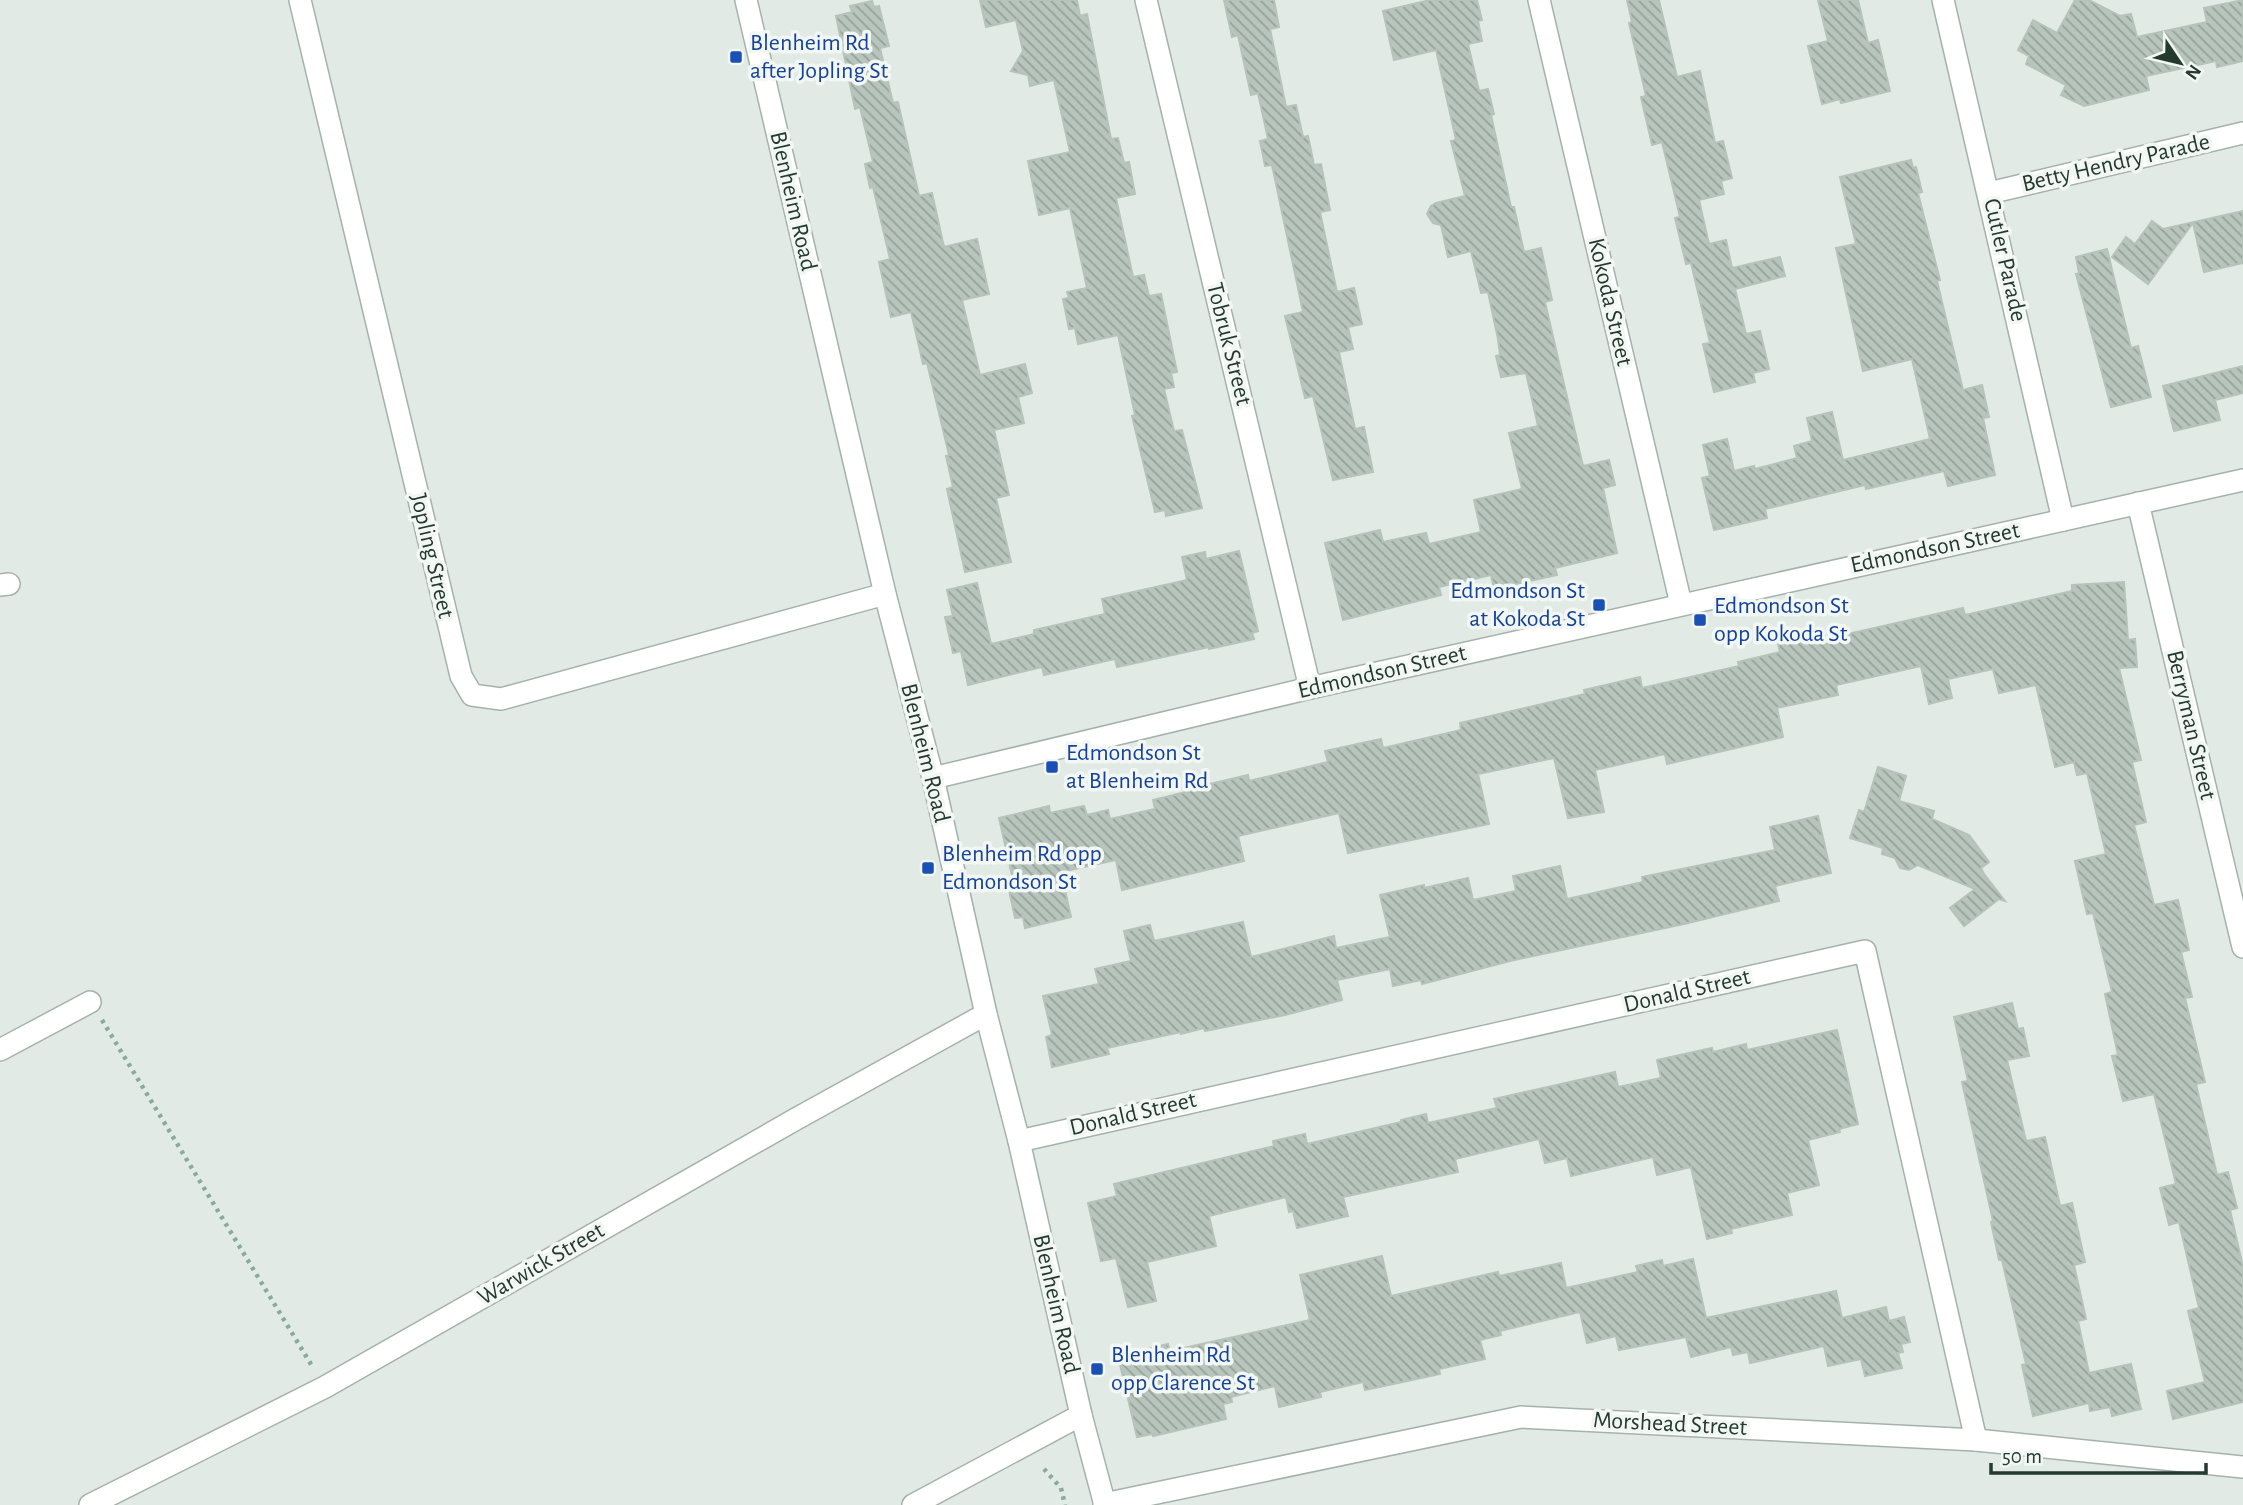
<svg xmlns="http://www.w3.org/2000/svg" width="2243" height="1505" viewBox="0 0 2243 1505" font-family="'Alegreya Sans',sans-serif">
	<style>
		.building { fill: url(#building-back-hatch); stroke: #b5c3ba; stroke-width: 2 }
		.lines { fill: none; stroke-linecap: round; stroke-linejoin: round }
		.minor-casing { stroke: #a5b2ab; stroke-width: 24 }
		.path { stroke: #86ab98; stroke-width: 4.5; stroke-dasharray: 3.5 5; stroke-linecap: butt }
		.minor { stroke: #fff; stroke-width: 21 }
		.transit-dot { fill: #1a4fb4; stroke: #f2f7f4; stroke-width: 2.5 }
		.labels { text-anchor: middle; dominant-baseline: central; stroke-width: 7; stroke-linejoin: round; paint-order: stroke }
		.transit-label { font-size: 24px; fill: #164399; stroke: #f2f7f4; text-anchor: start }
		.street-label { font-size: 24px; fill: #243a2f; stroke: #f2f7f4 }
	</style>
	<defs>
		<pattern id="building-back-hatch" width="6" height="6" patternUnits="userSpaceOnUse" patternTransform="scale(1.75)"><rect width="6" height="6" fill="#b8c5bd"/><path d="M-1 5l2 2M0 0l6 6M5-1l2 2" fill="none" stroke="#95a19a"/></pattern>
	</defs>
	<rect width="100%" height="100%" fill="#e2eae5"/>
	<g class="building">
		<path d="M980,0h97l3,16 7,-2 24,125 7,-1 6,25 5,-1 6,32 -19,4 17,79 11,-2 5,21 12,-2 16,78 -6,1 3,14 -10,2 10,42 8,-1 20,78 -36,8 -1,-6 -10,2 -23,-96 3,-1 -17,-80 -40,9 -3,-16 -6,1 -6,-30 6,-1 -2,-6 20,-4 -17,-80 -31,7 -11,-54 42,-9 -16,-72 -24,6 -2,-11 -17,-4 12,-20 -7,-31 -30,7z"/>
		<path d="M1224,0h50l5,27 -9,2 16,78 10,-2 7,32 5,-1 6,29 7,-1 9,46 -10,2 17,80 17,-4 8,36 -14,3 5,22 -14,3 16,77 9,-2 9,45 -40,8 -20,-84 -8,2 -20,-82 18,-4 -31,-147 -7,1 -5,-25 8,-2 -10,-46 -7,2 -13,-60 -6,2z"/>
		<path d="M1430,0h47l5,20 -4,1 4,20 -14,3 11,47 9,-2 6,25 -3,1 20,92h3l10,45 17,-4 11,52 -7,2 38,164 26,-6 6,25 -12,3 14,65 -62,15 2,7 -63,14 -3,-14 -52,12 2,8 -98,25 -18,-77 55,-13 3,12 43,-9 3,11 52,-12 -7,-32 48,-11 -13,-56 29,-7 -12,-53 -25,4 -5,-21 4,-1 -2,-16 -10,-47 -7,1 -10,-42 -23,6 -7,-32 -8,-2 -6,-9 4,-8 5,-3 29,-7 -14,-55 5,-1 -20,-90 -42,10 -11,-49z"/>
		<path d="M1627,0h32l18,77 23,-6 15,72 8,-2 9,37 -11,3 3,13 -25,6 10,44 17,-4 6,28 48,-11 5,19 -50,13 11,45 14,-3 9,38 -16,4 2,9 -41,10 -11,-48 7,-1 -19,-80 -5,1 -11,-46 5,-1 -18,-75 -10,3 -11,-48 5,-1 -17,-73 3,-1z"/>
		<path d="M1818,0h40l10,43 10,-3 12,51 -49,12 -1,-4 -18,5 -14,-58 20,-5z"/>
		<path d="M2075,0h14l31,16 11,-2 6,23 70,-15 -3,-14 39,-8v61l-26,6 -1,-6 -70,15 3,14 -65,16 -23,-11 5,-10 -40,-21 3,-8 -11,-6 15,-30 24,13z"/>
		<path d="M872,1l2,6 5,-1 10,40 -9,2 13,55 5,-1 21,94 13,-3 12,54 33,-8 12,55 -27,6 18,75 45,-11 7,29 -14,4 6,26 -30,7 15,65 -13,3 15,64 -46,10 -18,-83 6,-2 -7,-31 3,-1 -22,-92 -4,1 -12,-52 -20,5 -12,-55 11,-3 -17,-72 -3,1 -5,-24 8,-2 -13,-55 -5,2 -19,-93 16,-4 -2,-6z"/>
		<path d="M1911,160l2,8 3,-1 6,25 -4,1 22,87 -3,1 26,109 19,-5 7,32 -6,1 12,57 -47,11 -4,-15 -78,18 -1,-4 -100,24 2,9 -53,12 -12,-52 8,-2 -7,-31 24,-6 7,32 20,-5 1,3 42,-11 -3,-12 18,-5 -5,-23 25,-6 11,48 87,-21 -18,-80 -49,12 -27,-123 20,-4 -16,-67z"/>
		<path d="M2243,211v52l-39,9 -11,-49 -45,61 -36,-27 14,-20 9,7 17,-23 11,8z"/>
		<path d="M2107,249l24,99 7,-2 13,51 -40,10 -35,-133 3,-1 -3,-16z"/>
		<path d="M2243,366v27l-28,7 5,20 -46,11 -11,-45z"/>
		<path d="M1239,551l19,80 -6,2 2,6 -45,10v-2l-92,20 -2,-8 -71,16 -2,-8 -74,18 -7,-34 -8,2 -8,-36 8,-1 -6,-26 30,-7 14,61 43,-10v-4l71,-16 -3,-15 85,-19 -5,-23 23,-5 1,7z"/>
		<path d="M2124,582l4,58 7,-1 2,28 -18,1 22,92 -9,2 14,60 -12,3 20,80 24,-5 11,50 -8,2 11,45 -7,1 20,84 -9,2 21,91 11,-3 9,36 -7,2 13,57v135l-70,17 -6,-28 38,-9 -17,-71 11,-3 -20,-86 -10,3 -9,-37 16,-4 -22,-90 -31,7 -11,-45 6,-1 -13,-61 7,-2 -19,-79 -6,1 -12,-53 31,-7 -19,-81 -10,2 -3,-13 -19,5 -19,-82 -37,8 -6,-24 -45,10 4,19 -23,6 -8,-38 -85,19 2,10 -61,13 6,29 -116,27 -2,-10 -70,16 9,42 -36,6 -14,-60 -76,16 11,50 -141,29 -9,-40 -101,23 6,25 -122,29 -6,-30 -55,12 10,45 -46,11 -2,-11 -8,1 -8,-37 6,-1 -14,-62 50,-12 1,7 34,-7 3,9 21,-5 2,9 45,-10 -2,-9 41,-10 -1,-2 55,-13 1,6 79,-19 -3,-11 56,-12 2,9 78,-18 -1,-7 125,-29 -1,-4 56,-13 2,11 97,-22 -1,-4 42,-10 -2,-8 46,-11 2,6 137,-31 2,7 107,-24v-6z"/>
		<path d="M1878,767l28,9 -7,25 35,10 -2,8 37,16 20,27 -8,6 3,6 21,27 -6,-2 -35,27 -14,-18 25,-19 -57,-24 -9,5 -9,-2 -5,-10 -13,-4 1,-6 -33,-10 9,-28 5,2z"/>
		<path d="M1818,816l13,57 -56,13 4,15 -95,23 -174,37 -88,23 -1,-4 -28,6 -3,-17 -53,11 5,20 -57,15 -80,16 -1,-3 -23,6v-2l-74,16 2,6 -57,13 -6,-30 6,-2 -9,-39 56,-12 -4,-15 36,-8 -7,-30 26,-6 4,16 89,-19 8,35 83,-21 2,12 54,-11 -10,-42 44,-10v3l44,-10 5,22 43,-9 -3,-15 47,-10 7,33 76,-17 -1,-5 133,-27 -5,-23z"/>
		<path d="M2012,1003l6,26 5,-1 6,28 -22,4 19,81 19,-4 15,69 12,-3 13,59 -11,3 12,54 -8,2 11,52 42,-9 10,45 -29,7 -2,-9 -20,4 -1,-8 -56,13 -11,-51 4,-1 -24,-104h-3l-8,-38 2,-1 -31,-139 6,-1 -14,-64z"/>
		<path d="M1837,1030l21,94 -19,5 1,3 -32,8 11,45 -32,8 5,22 -61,14 1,4 -25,6 -16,-72 -34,8 -4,-18 -82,19 -4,-18 -22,5 -6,-24 -84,20 3,13 -115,25 5,19 -51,12 -4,-17 -4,1 -3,-15 -77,19 7,30 -69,16 9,39 -28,6 -12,-49 -15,3 -13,-58 29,-7 -3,-12 160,-38 -1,-5 32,-7 2,10 94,-22v-2l25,-6 2,9 69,-15 -3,-9 121,-27 3,15 43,-9 -4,-18 55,-12 1,4 33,-8 1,6z"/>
		<path d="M1382,1256l9,40 107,-24 1,4 62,-13 5,25 72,-16 -2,-6 26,-6 1,6 30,-7 13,59 130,-27 6,27 44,-11 3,14 15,-4 6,25 -9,2 2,8 -5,1 4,15 -37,8 -4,-17 -33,7 -4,-20 -74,17 -2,-11 -15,3 -2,-8 -40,10 -5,-20 -67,13 -3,-14 -29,7 -7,-31 -80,19 1,4 -21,5 5,19 -46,10 1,5 -75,16 -2,-8 -43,10 1,5 -42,10 -4,-21 -44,11 1,5 -9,2 3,15 -73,17 -1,-2 -15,3 -19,-81 50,-12 2,7 140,-31 -10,-45z"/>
	</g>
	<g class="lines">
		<g class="minor-casing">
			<g id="minor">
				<path d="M300,0l161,676 11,19 29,4 384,-105"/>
				<path d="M746,0l139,594 48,184 53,236 33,127 62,274 24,90"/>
				<path d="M1146,0l164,688"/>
				<path d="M1539,0l142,604"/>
				<path d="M1943,0l120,520"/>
				<path d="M1989,193l254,-60"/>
				<path d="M2138,503l105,444"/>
				<path d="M0,585l9,-1"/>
				<path d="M933,778l377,-90 933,-208"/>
				<path d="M0,1050l90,-48"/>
				<path d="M1019,1141l846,-190 111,489"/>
				<path d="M1104,1504l417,-87 455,23 267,27"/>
				<path d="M90,1505l235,-118 471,-268 190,-105"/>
				<path d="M913,1505l168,-90"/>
			</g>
		</g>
		<g class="path">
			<path d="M102,1020l210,346"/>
			<path d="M1044,1469l17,19 4,17"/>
		</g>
		<use href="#minor" class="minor"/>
	</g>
	<g class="transit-dot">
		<rect x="729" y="50" width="14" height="14" rx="3.5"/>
		<rect x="1592" y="598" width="14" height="14" rx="3.5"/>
		<rect x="1693" y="613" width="14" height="14" rx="3.5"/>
		<rect x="1045" y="760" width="14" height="14" rx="3.5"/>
		<rect x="921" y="861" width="14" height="14" rx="3.5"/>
		<rect x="1090" y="1362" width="14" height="14" rx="3.5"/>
	</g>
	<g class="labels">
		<g class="transit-label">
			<text x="750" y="43">Blenheim Rd<tspan x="750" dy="28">after Jopling St</tspan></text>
			<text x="1585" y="591" text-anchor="end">Edmondson St<tspan x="1585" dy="28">at Kokoda St</tspan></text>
			<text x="1714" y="606">Edmondson St<tspan x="1714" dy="28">opp Kokoda St</tspan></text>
			<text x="1066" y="753">Edmondson St<tspan x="1066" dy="28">at Blenheim Rd</tspan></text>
			<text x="942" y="854">Blenheim Rd opp<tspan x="942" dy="28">Edmondson St</tspan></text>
			<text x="1111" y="1355">Blenheim Rd<tspan x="1111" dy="28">opp Clarence St</tspan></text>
		</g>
		<g class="street-label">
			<text transform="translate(2116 163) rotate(-13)">Betty Hendry Parade</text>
			<text transform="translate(793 201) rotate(77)">Blenheim Road</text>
			<text transform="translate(2005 260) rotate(77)">Cutler Parade</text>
			<text transform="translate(1610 302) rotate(77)">Kokoda Street</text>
			<text transform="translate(1229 344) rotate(76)">Tobruk Street</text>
			<text transform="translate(1935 548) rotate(-12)">Edmondson Street</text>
			<text transform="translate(432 556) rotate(77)">Jopling Street</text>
			<text transform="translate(1382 672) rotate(-13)">Edmondson Street</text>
			<text transform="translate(2191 725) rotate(77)">Berryman Street</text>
			<text transform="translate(925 753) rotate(76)">Blenheim Road</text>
			<text transform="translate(1687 991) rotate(-13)">Donald Street</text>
			<text transform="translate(1133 1114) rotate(-13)">Donald Street</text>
			<text transform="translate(541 1264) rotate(-30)">Warwick Street</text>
			<text transform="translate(1056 1304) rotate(77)">Blenheim Road</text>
			<text transform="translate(1670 1424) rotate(3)">Morshead Street</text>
		</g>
	</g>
	<g transform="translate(2180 63) rotate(125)" stroke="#f2f7f4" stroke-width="5" paint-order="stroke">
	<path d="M0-5L12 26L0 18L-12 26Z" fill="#243a2f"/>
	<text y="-10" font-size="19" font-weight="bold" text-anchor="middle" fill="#243a2f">N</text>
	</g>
	<path d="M1991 1463v10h215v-10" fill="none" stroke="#243a2f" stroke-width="3.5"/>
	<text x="2002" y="1463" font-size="21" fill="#243a2f" stroke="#f2f7f4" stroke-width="5" paint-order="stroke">50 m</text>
</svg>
